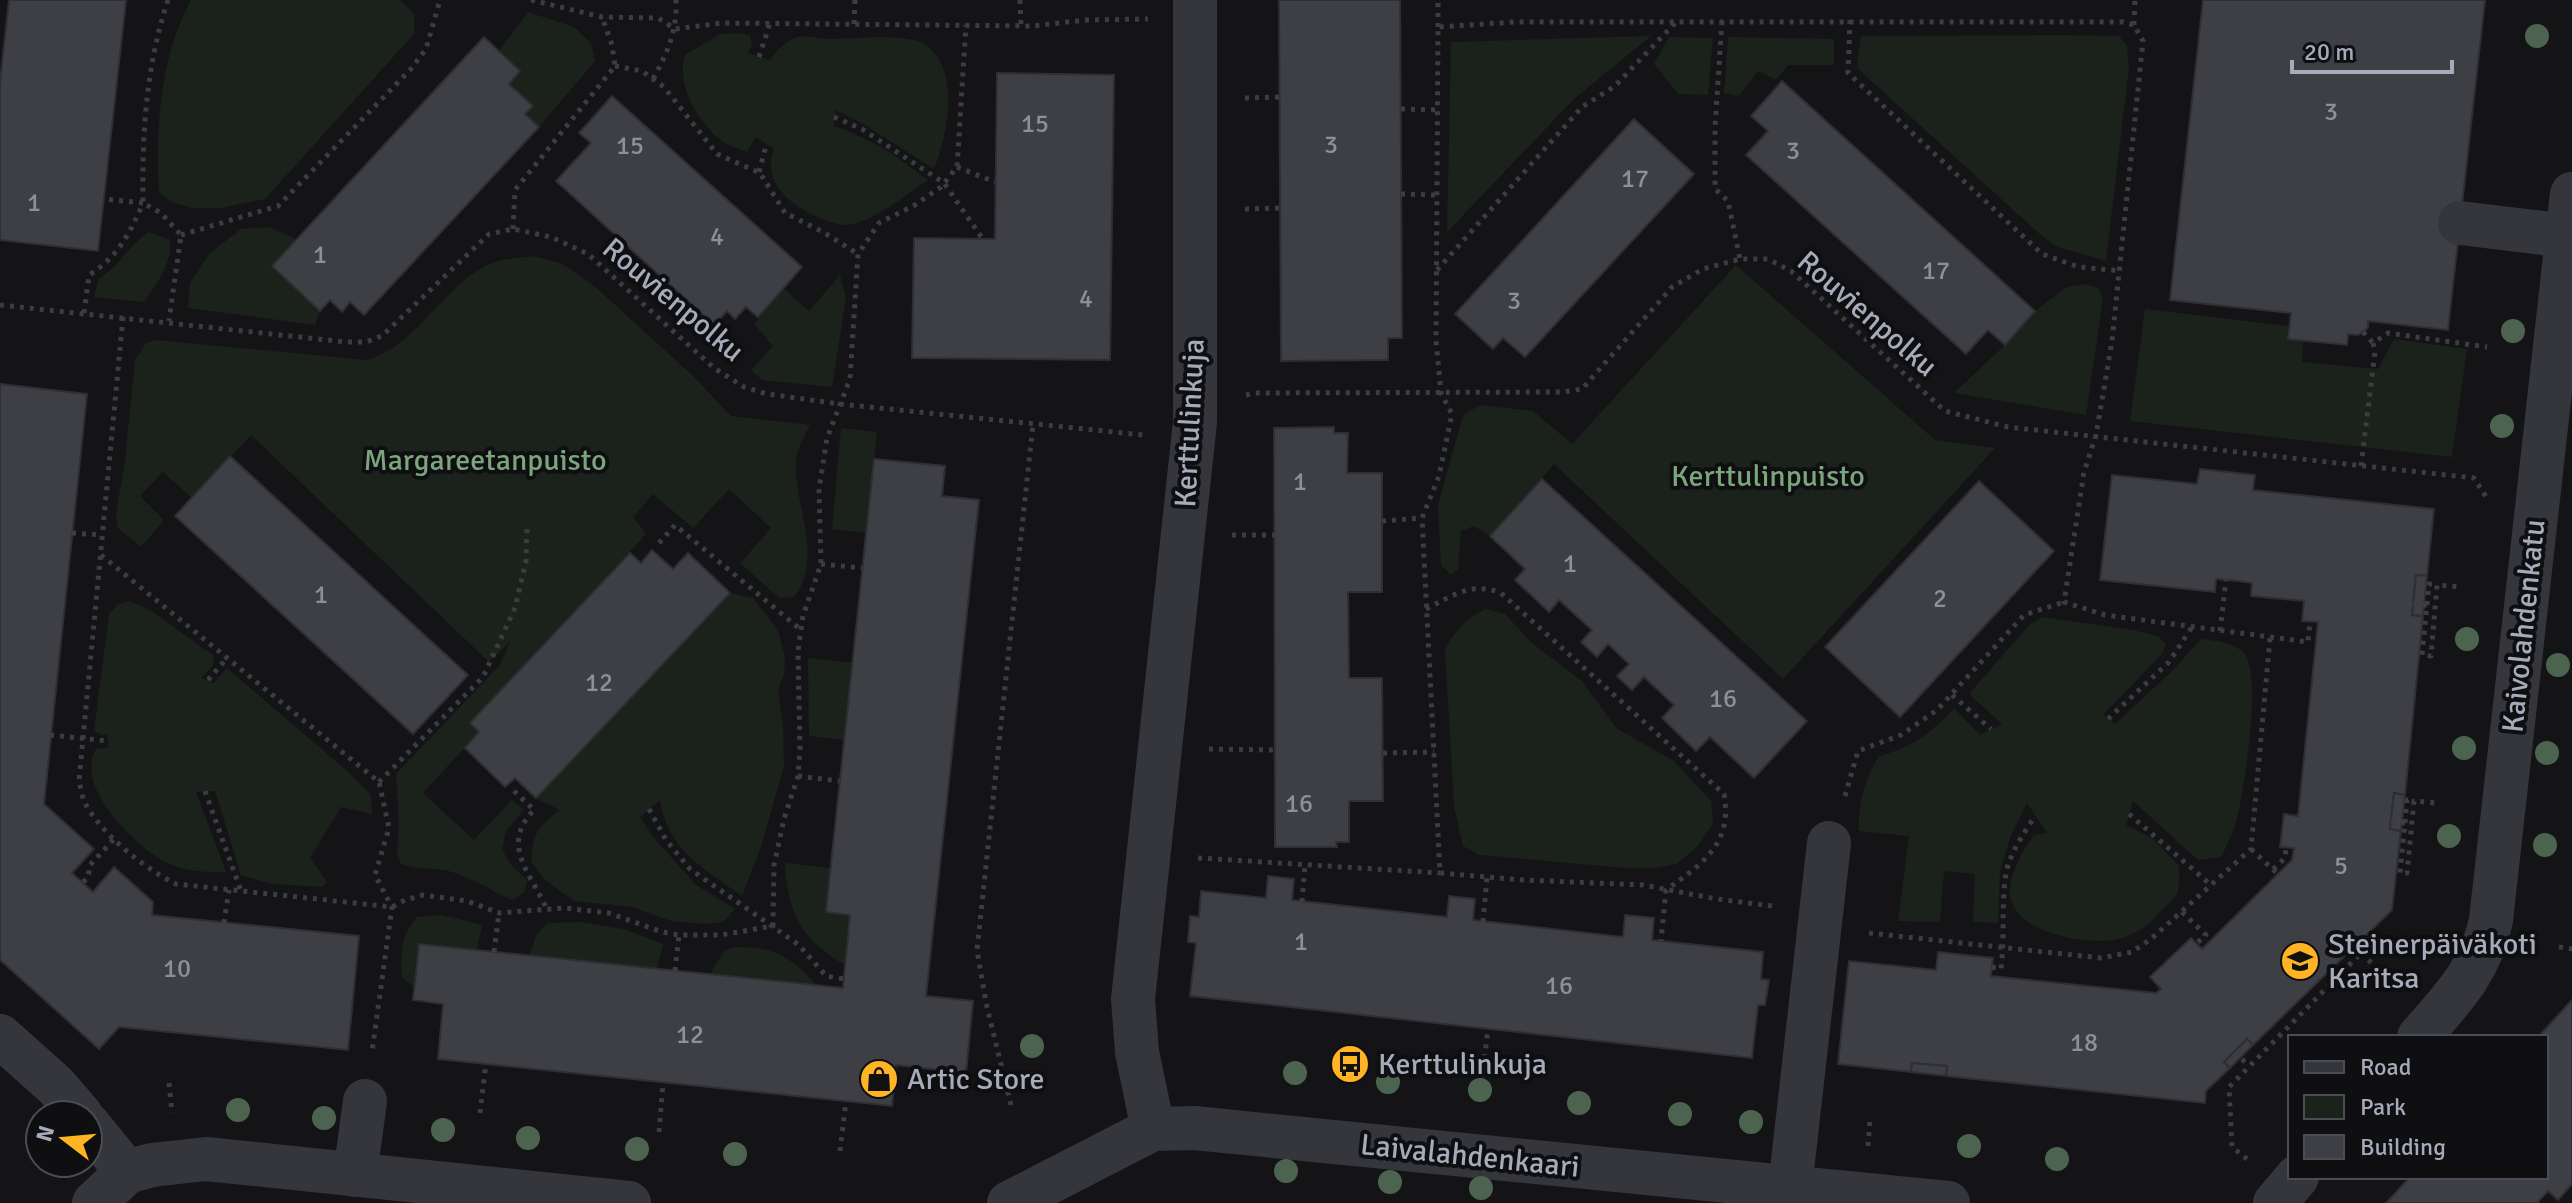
<svg xmlns="http://www.w3.org/2000/svg" width="2572" height="1203" viewBox="0 0 2572 1203" font-family="Signika,sans-serif">
	<style>
		.green { fill: #1a221b }
		.building { fill: #3e3f44; stroke: #2e2e33; stroke-width: 2 }
		.lines { fill: none; stroke-linecap: round; stroke-linejoin: round }
		.path { stroke: #3b3d43; stroke-width: 5; stroke-dasharray: 4 6; stroke-linecap: butt }
		.minor { stroke: #35363c; stroke-width: 44 }
		.tree { fill: #4c644f }
		.labels { text-anchor: middle; dominant-baseline: central; stroke-width: 8; stroke-linejoin: round; paint-order: stroke }
		.number-label { font-size: 26px; fill: #8b909b }
		.street-label { font-size: 30px; fill: #a5abb8; stroke: #0f0f12 }
		.park-label { font-size: 30px; fill: #7aa57d; stroke: #0f0f12 }
		.poi-label { font-size: 30px; fill: #a5abb8; stroke: #0f0f12; text-anchor: start }
	</style>
	<rect width="100%" height="100%" fill="#141417"/>
	<g class="green">
		<path d="M191,0h209l14,14v20l-149,165 -45,9h-29l-19,-6 -13,-9c-3,-65 0,-134 32,-193z"/>
		<path d="M528,12l46,15 17,16 4,18 -56,66 -14,-13 8,-8 -24,-22 -10,-33z"/>
		<path d="M737,33l13,2 2,9 -4,9 22,7c6,-9 17,-21 28,-23 10,-2 22,2 31,2 22,0 75,-6 93,4 40,20 26,93 12,126l-69,-44 -29,-15 -3,16c38,12 63,30 95,54 -22,14 -56,44 -83,45 -9,0 -22,-6 -30,-9 -27,-13 -53,-34 -41,-67l-18,-12 -9,15c-9,-4 -21,-7 -28,-13 -22,-20 -43,-54 -34,-84l35,-21z"/>
		<path d="M2059,35l60,1 8,10 2,21 -23,194 -49,-14 -15,-11 -185,-168 4,-32z"/>
		<path d="M1651,36l-76,62 -128,134 4,-190z"/>
		<path d="M1669,37l44,1 -5,57 -30,-1 -24,-30z"/>
		<path d="M1728,37l106,2v26h-46l-12,15 -18,-9 -19,25 -15,-3z"/>
		<path d="M269,227l27,12 -24,27 48,45 -5,14 -127,-17 2,-25 20,-30 31,-24z"/>
		<path d="M149,232l21,8c3,23 -14,44 -26,62l-50,-5 4,-18c21,-12 31,-34 51,-47z"/>
		<path d="M532,256l29,7 30,20 101,92 39,41 79,9c-5,11 -13,23 -14,35 -3,45 29,97 -2,137l-15,1 -39,-35 31,-35 -42,-39 -36,39 -40,-34 -20,23 13,17 -176,189 9,9 -56,61 51,47 38,-40 12,10 -18,21 -4,19 11,17 14,13 -3,13 -12,7c-20,-9 -40,-22 -60,-28 -18,-6 -34,-1 -51,-8l-4,-10 2,-31 -3,-49 104,-109 10,-23 -21,20 -238,-227 -59,63 -29,-26 -23,24 24,24 -23,27 -24,-20 -1,-13 9,-54 10,-100 11,-17 10,-3 211,20c54,-16 76,-78 128,-98 11,-4 25,-4 37,-6z"/>
		<path d="M1736,265l199,175 60,8 -212,231 -229,-215 -64,72 -16,-10 -13,5 -3,38 -7,6 -10,-10 -3,-60 25,-90 17,-10 53,6 39,33z"/>
		<path d="M840,275l6,23 -14,89 -70,-7 -11,-10 22,-24 -19,-22 29,-36 26,23z"/>
		<path d="M2086,284l12,4 5,11 -17,116 -132,-22 51,-48 30,-34 32,-24z"/>
		<path d="M2145,309l159,19 -2,34 76,7 16,-30 73,10 -15,108 -322,-36z"/>
		<path d="M841,428l36,4 -11,101 -34,-4z"/>
		<path d="M730,593l23,5 25,32 7,27 -1,17 -6,16 5,34 1,42 -23,81 -19,49c-39,-28 -74,-46 -82,-96l-20,17 14,21 42,47 39,24 -12,13 -18,2 -34,-3 -39,-14 -58,-6 -29,-21 -14,-18c2,-29 6,-34 28,-52l-23,-12z"/>
		<path d="M130,601l20,9 64,46 -1,10 -12,12 13,5 13,-15 118,101 26,26 1,19 -31,-7 -31,51 17,24 -5,5 -50,-3 -31,-9 -26,-84 -19,1 30,80c-23,1 -46,-1 -66,-13 -29,-18 -86,-74 -64,-110l13,-2 -2,-12h-6l-7,-4 15,-117 9,-10z"/>
		<path d="M1485,609l20,5 27,29 50,38 34,47 58,33 37,40 2,23 -16,23 -20,17 -22,4h-29l-146,-13 -17,-9 -9,-40 -9,-156c10,-20 21,-31 40,-41z"/>
		<path d="M2042,617l91,13 25,6 8,8 -4,10 -59,61 12,9 56,-52 30,-33c15,2 36,3 45,17 15,22 -2,139 -10,166 -3,12 -10,23 -14,35l-24,3 -65,-59 -7,24 26,13 27,28c0,8 1,18 -1,25 -2,7 -11,14 -16,19 -9,11 -25,24 -40,28 -29,9 -98,-3 -110,-35 -8,-20 10,-52 22,-68l13,-2 -20,-30 -16,32 -11,36 -2,52 -25,-1 2,-48 -31,-3 -4,51 -42,-1 11,-85 -50,-5c-1,-27 5,-50 19,-74 36,-12 50,-21 76,-49l26,27 22,-11 -33,-30 60,-69z"/>
		<path d="M808,658l44,5 -8,77 -35,-4z"/>
		<path d="M785,863l45,5 -4,44 24,3 -5,50c-44,-26 -57,-51 -60,-102z"/>
		<path d="M442,915l40,10 -5,25 -58,-6 -5,43 -12,-10c-1,-24 -2,-41 15,-60z"/>
		<path d="M581,922l43,7 39,15 -6,25 -128,-14 8,-21 11,-11z"/>
		<path d="M736,947c39,0 55,10 81,39l-107,-12 15,-24z"/>
	</g>
	<g class="building">
		<path d="M9,0h117l-28,251 -98,-11v-158z"/>
		<path d="M1279,0h121l2,338h-14v22l-107,1z"/>
		<path d="M2203,0h282l-37,330 -80,-9v7l-10,7 -10,-1 -1,11 -59,-6 3,-26 -121,-13z"/>
		<path d="M484,37l36,34 -11,13 24,22 -8,8 14,13 -175,188 -14,-13 -8,10 -12,-12 -10,11 -48,-45z"/>
		<path d="M997,73l117,2 -4,285 -198,-2 2,-120 81,1z"/>
		<path d="M1782,81l253,230 -30,34 -17,-15 -22,24 -220,-199 22,-24 -17,-15z"/>
		<path d="M612,96l190,171 -44,50 -12,-10 -11,12 -8,-8 -13,14 -158,-144 35,-38 -12,-10z"/>
		<path d="M1634,119l60,55 -169,183 -22,-19 -10,11 -38,-35z"/>
		<path d="M0,384l87,10 -43,410 50,45 -22,24 21,19 21,-25 39,35 -1,13 207,21 -11,114 -229,-23 -20,22 -99,-89z"/>
		<path d="M1334,427v6h14l-1,40h35v119h-34l1,86h33l1,123h-34v41h-13l1,5h-62l-1,-419z"/>
		<path d="M230,456l238,219 -55,59 -238,-218z"/>
		<path d="M874,459l71,7 -3,30 37,4 -53,496 47,5 -7,72 -70,-8 -4,41 -454,-47 5,-55 -30,-4 6,-56 424,44 7,-73 -24,-3z"/>
		<path d="M2200,469l55,6 -2,15 181,19 -7,67 -11,-1 -4,40 11,1 -18,179 -11,-2 -3,28 -1,8 11,2 -9,79 -139,135 -6,-6 -23,23 6,6 -24,23 -1,12 -259,-27 1,-10 -16,-1 -19,-2 -1,9 -73,-8 11,-103 87,9 2,-18 55,6 -2,18 165,17 5,-4 -11,-12 41,-39 11,11 90,-89 2,-12 -14,-1 4,-33 14,2 20,-194 -16,-1 2,-20 -53,-5 1,-13 -14,-2 -22,-2 -1,13 -115,-12 12,-105 85,9z"/>
		<path d="M1542,479l265,242 -53,57 -44,-41 -14,14 -34,-33 12,-13 -30,-28 -12,13 -15,-14 12,-12 -21,-20 -11,13 -16,-15 11,-12 -33,-30 -10,12 -34,-32 10,-11 -35,-33z"/>
		<path d="M1979,481l75,70 -154,166 -75,-70z"/>
		<path d="M652,550l21,19 15,-16 42,40 -194,205 -21,-20 -10,9 -40,-39 14,-16 -9,-9 160,-170 11,10z"/>
		<path d="M2416,575l11,1 -4,40 -11,-1z"/>
		<path d="M2394,793l11,2 -4,36 -11,-2z"/>
		<path d="M1268,876l26,3 -2,21 155,17 2,-21 26,3 -2,21 150,17 2,-22 29,3 -2,22 111,12 -2,27 8,1 -4,25h-7l-6,53 -562,-62 6,-53 -8,-1 2,-26 9,1 2,-26 65,7z"/>
		<path d="M2572,1000v184l-14,16 -10,-9 -11,12h-151l24,-26h136v-140h-8z"/>
		<path d="M2247,1039l6,6 -23,23 -6,-6z"/>
		<path d="M1912,1063l35,3 -1,10 -35,-4z"/>
	</g>
	<g class="lines">
		<g class="path">
			<path d="M168,0c-22,66 -26,134 -25,203l18,10 20,22 -12,86"/>
			<path d="M531,0l71,17 56,1 17,11 47,-6 311,3 52,-6 63,-1"/>
			<path d="M1020,0l1,26"/>
			<path d="M1850,20l-2,53 194,181 37,13 42,4"/>
			<path d="M1722,21l-7,106v62l13,12 12,58"/>
			<path d="M854,24l1,-24"/>
			<path d="M2134,25l1,-25"/>
			<path d="M1438,27v-27"/>
			<path d="M759,57l11,-34"/>
			<path d="M615,66l27,5 22,16 53,67 43,19 25,40 38,19 35,22"/>
			<path d="M653,79c15,-27 24,-48 23,-79"/>
			<path d="M1245,98l35,-1"/>
			<path d="M1401,109l35,1"/>
			<path d="M834,117l28,12 82,54 38,55"/>
			<path d="M957,167l38,15"/>
			<path d="M759,172l7,-26"/>
			<path d="M1401,194l34,1"/>
			<path d="M1245,209l35,-1"/>
			<path d="M513,229l2,-39 100,-124 -3,-21 -10,-28"/>
			<path d="M181,235l97,-29 132,-136 16,-21 14,-49"/>
			<path d="M1437,270l145,-163 33,-21 61,-64"/>
			<path d="M0,305l346,37h20l16,-6 107,-102 24,-5 38,8 37,17 126,114 30,19 23,7 73,10 303,31"/>
			<path d="M84,313l5,-38c29,-18 41,-42 54,-72l-39,-4"/>
			<path d="M123,317l-44,464c2,8 3,17 7,24 18,31 59,64 90,79l216,23 13,-7 18,-5 44,6 32,12 65,-5 45,5 53,19 17,3h42l52,-9 1,-61 10,-46 14,-43 2,-27 -2,-98 5,-35 18,-52 -2,-75 8,-51 23,-59 8,-125 21,-31 36,-18 26,-18 16,-20 9,-142"/>
			<path d="M2363,332l10,11"/>
			<path d="M1246,395l9,-2 308,-1 19,-3 90,-102 31,-18 37,-10h28l23,12 154,140 63,16 466,51 13,20"/>
			<path d="M2361,466l14,-114 -2,-9 15,-10 99,14"/>
			<path d="M1382,521l40,-3"/>
			<path d="M72,533l30,2"/>
			<path d="M1232,535h43"/>
			<path d="M659,543l16,-18 125,104"/>
			<path d="M101,555l278,227 10,46 -14,47 17,32 -20,145"/>
			<path d="M821,564l41,4"/>
			<path d="M2413,604l14,1 -5,50 9,1 6,-71 24,2"/>
			<path d="M2427,605l2,-21 8,1"/>
			<path d="M1426,609c26,-13 46,-28 75,-16l223,201c9,50 -22,70 -58,96l-5,51"/>
			<path d="M2220,631l6,-51"/>
			<path d="M208,680l19,-22"/>
			<path d="M1952,695l39,34"/>
			<path d="M2108,719l61,-57 23,-35"/>
			<path d="M50,735l58,6"/>
			<path d="M1209,749l66,1"/>
			<path d="M1383,753l51,-1"/>
			<path d="M798,776l41,5"/>
			<path d="M379,782l104,-105 32,-69 11,-47 1,-34"/>
			<path d="M205,791l36,100"/>
			<path d="M514,791l20,19c-35,36 -2,64 13,100"/>
			<path d="M1845,796l13,-45 43,-16 36,-25 87,-95 40,-13"/>
			<path d="M649,809l17,31 24,29 109,76 27,31 18,3"/>
			<path d="M2129,814l82,71"/>
			<path d="M2391,821l14,2 -5,50h7l7,-72 22,2"/>
			<path d="M2405,823l2,-23 7,1"/>
			<path d="M2251,849l27,25"/>
			<path d="M1198,858l242,15"/>
			<path d="M2273,869l12,-11 1,-10"/>
			<path d="M83,882l5,-4 2,-13 25,-27"/>
			<path d="M1302,902l3,-38"/>
			<path d="M1772,906l-55,-7 -74,-14 -120,-5 -83,-7 -18,-355 17,-42 13,-62 -11,-21 -5,-52 2,-314 76,-5h609l11,3 9,16 -31,300 -16,94 -12,37 -20,130 41,13 203,27 2,-21"/>
			<path d="M2182,912l24,23 -10,9"/>
			<path d="M1483,922l4,-45"/>
			<path d="M224,923l5,-33"/>
			<path d="M1869,933l232,25 31,-6 19,-13 100,-90 19,-211"/>
			<path d="M2354,946l33,32"/>
			<path d="M2559,947l13,2"/>
			<path d="M494,952l5,-39"/>
			<path d="M1992,967l9,2c4,-32 0,-65 5,-96 4,-20 18,-40 29,-57"/>
			<path d="M675,971l4,-36"/>
			<path d="M2235,1052l14,14"/>
			<path d="M1482,1078l6,-49"/>
			<path d="M169,1083l3,30"/>
			<path d="M1011,1105l-25,-102 -9,-53 56,-526"/>
			<path d="M480,1113l6,-50"/>
			<path d="M659,1132l4,-50"/>
			<path d="M1868,1146l2,-27"/>
			<path d="M840,1151l6,-50"/>
			<path d="M2247,1159l-15,-12 -3,-60 132,-134"/>
			<path d="M2537,1202l1,1"/>
		</g>
		<g class="minor">
			<path d="M2460,223l107,13"/>
			<path d="M0,1036l56,50 25,29"/>
			<path d="M2419,1037c33,-38 61,-65 72,-117l81,-726"/>
			<path d="M88,1124l39,48"/>
			<path d="M1153,1129l-16,-77 -4,-53 62,-577v-422"/>
			<path d="M355,1175l10,-74"/>
			<path d="M1790,1188l39,-345"/>
			<path d="M94,1203l33,-31 25,-7 54,-6 423,44"/>
			<path d="M1009,1203l144,-74 41,-1 754,75"/>
			<path d="M2275,1203l22,-26"/>
		</g>
	</g>
	<g class="tree">
		<circle cx="2537" cy="36" r="12"/>
		<circle cx="2513" cy="331" r="12"/>
		<circle cx="2502" cy="426" r="12"/>
		<circle cx="2467" cy="639" r="12"/>
		<circle cx="2558" cy="665" r="12"/>
		<circle cx="2464" cy="748" r="12"/>
		<circle cx="2547" cy="753" r="12"/>
		<circle cx="2449" cy="836" r="12"/>
		<circle cx="2545" cy="845" r="12"/>
		<circle cx="1032" cy="1046" r="12"/>
		<circle cx="1295" cy="1073" r="12"/>
		<circle cx="1388" cy="1082" r="12"/>
		<circle cx="1480" cy="1090" r="12"/>
		<circle cx="1579" cy="1103" r="12"/>
		<circle cx="238" cy="1110" r="12"/>
		<circle cx="1680" cy="1114" r="12"/>
		<circle cx="324" cy="1118" r="12"/>
		<circle cx="1751" cy="1122" r="12"/>
		<circle cx="443" cy="1130" r="12"/>
		<circle cx="528" cy="1138" r="12"/>
		<circle cx="1969" cy="1146" r="12"/>
		<circle cx="637" cy="1149" r="12"/>
		<circle cx="735" cy="1154" r="12"/>
		<circle cx="2057" cy="1159" r="12"/>
		<circle cx="1286" cy="1171" r="12"/>
		<circle cx="1390" cy="1182" r="12"/>
		<circle cx="1481" cy="1188" r="12"/>
	</g>
	<defs>
		<g id="school-disc" transform="scale(2)"><circle r="9.5" fill="#ffb424" stroke="#0f0f12"/><path d="M0-5L7-2L0 1L-7-2ZM-4 1L0 2.5L4 1V4Q0 6-4 4Z" fill="#111"/></g>
		<g id="bus-disc" transform="scale(2)"><circle r="9.5" fill="#ffb424" stroke="#0f0f12"/><path d="M-5-6H5V4H4V6H2V4H-2V6H-4V4H-5ZM-3.5-4V0h7V-4ZM-3.5 1.2v1.5H-2V1.2ZM2 1.2v1.5H3.5V1.2Z" fill="#111"/></g>
		<g id="shop-disc" transform="scale(2)"><circle r="9.5" fill="#ffb424" stroke="#0f0f12"/><path d="M-5-2.5h2.3a2.7 3.5 0 0 1 5.4 0H5L5.5 6h-11ZM-1.5-2.5h3a1.5 2.3 0 0 0-3 0Z" fill="#111"/></g>
	</defs>
	<g fill-rule="evenodd">
		<use href="#school-disc" x="2300" y="961"/>
		<use href="#bus-disc" x="1350" y="1064"/>
		<use href="#shop-disc" x="879" y="1079"/>
	</g>
	<g class="labels">
		<g class="number-label">
			<text x="2331" y="112">3</text>
			<text x="1035" y="124">15</text>
			<text x="1331" y="145">3</text>
			<text x="630" y="146">15</text>
			<text x="1793" y="151">3</text>
			<text x="1635" y="179">17</text>
			<text x="34" y="203">1</text>
			<text x="717" y="237">4</text>
			<text x="320" y="255">1</text>
			<text x="1936" y="271">17</text>
			<text x="1086" y="299">4</text>
			<text x="1514" y="301">3</text>
			<text x="1300" y="482">1</text>
			<text x="1570" y="564">1</text>
			<text x="321" y="595">1</text>
			<text x="1940" y="599">2</text>
			<text x="599" y="683">12</text>
			<text x="1723" y="699">16</text>
			<text x="1299" y="804">16</text>
			<text x="2341" y="866">5</text>
			<text x="1301" y="942">1</text>
			<text x="177" y="969">10</text>
			<text x="1559" y="986">16</text>
			<text x="690" y="1035">12</text>
			<text x="2084" y="1043">18</text>
		</g>
		<g class="street-label">
			<text transform="translate(673 300) rotate(40)">Rouvienpolku</text>
			<text transform="translate(1867 314) rotate(41)">Rouvienpolku</text>
			<text transform="translate(1190 423) rotate(-87)">Kerttulinkuja</text>
			<text transform="translate(2524 626) rotate(-84)">Kaivolahdenkatu</text>
			<text transform="translate(1470 1156) rotate(6)">Laivalahdenkaari</text>
		</g>
		<g class="park-label">
			<text x="485" y="460">Margareetanpuisto</text>
			<text x="1768" y="476">Kerttulinpuisto</text>
		</g>
		<g class="poi-label">
			<text x="2328" y="944">Steinerpäiväkoti<tspan x="2328" dy="34">Karitsa</tspan></text>
			<text x="1378" y="1064">Kerttulinkuja</text>
			<text x="907" y="1079">Artic Store</text>
		</g>
	</g>
	<rect x="2288" y="1035" width="260" height="144" fill="#0f0f12" stroke="#4b4d54" stroke-width="2"/>
	<rect x="2304" y="1061" width="40" height="12" fill="#35363c" stroke="#4b4d54" stroke-width="2"/>
	<text x="2360" y="1075" font-size="24" fill="#a5abb8">Road</text>
	<rect x="2304" y="1095" width="40" height="24" fill="#1a221b" stroke="#4b4d54" stroke-width="2"/>
	<text x="2360" y="1115" font-size="24" fill="#a5abb8">Park</text>
	<rect x="2304" y="1135" width="40" height="24" fill="#3e3f44" stroke="#4b4d54" stroke-width="2"/>
	<text x="2360" y="1155" font-size="24" fill="#a5abb8">Building</text>
	<g transform="translate(64 1139) rotate(286)"><circle r="38" fill="#0f0f12" stroke="#4b4d54" stroke-width="2"/>
	<path d="M0-6L14 30L0 20L-14 30Z" fill="#ffb424"/>
	<text y="-12" font-size="22" font-weight="bold" text-anchor="middle" fill="#a5abb8">N</text>
	</g>
	<path d="M2292 60v12h160v-12" fill="none" stroke="#a5abb8" stroke-width="4"/>
	<text x="2304" y="60" font-size="24" fill="#a5abb8" stroke="#0f0f12" stroke-width="6" paint-order="stroke">20 m</text>
</svg>
